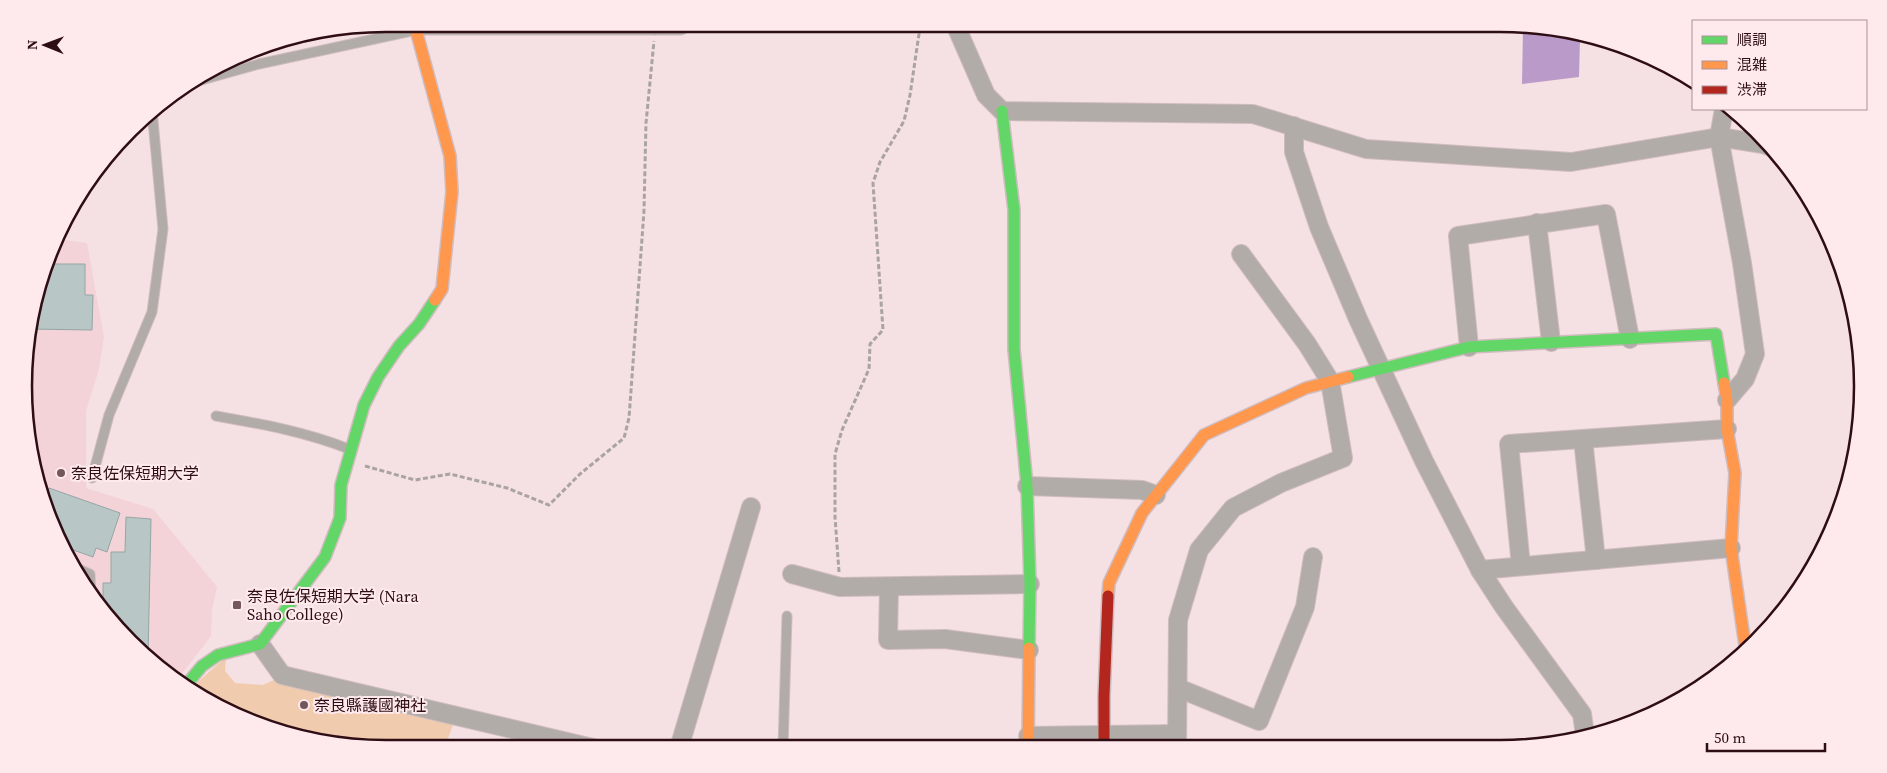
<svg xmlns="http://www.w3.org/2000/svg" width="1887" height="773" viewBox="0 0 1887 773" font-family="'Source Serif 4','Noto Sans JP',serif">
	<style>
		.built { fill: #f3d3d7 }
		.green { fill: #f0cbae }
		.water { fill: #b99ac8 }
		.building { fill: #b8c7c6; stroke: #94a6a5 }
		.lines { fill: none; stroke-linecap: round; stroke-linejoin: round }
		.lane-casing { stroke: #d0bcbf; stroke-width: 11 }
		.street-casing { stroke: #d0bcbf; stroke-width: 20 }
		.fast-casing { stroke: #d0bcbf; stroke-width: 14 }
		.slow-casing { stroke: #d0bcbf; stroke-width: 14 }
		.jam-casing { stroke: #d0bcbf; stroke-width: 14 }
		.path { stroke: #aaa4a0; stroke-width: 3; stroke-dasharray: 5 2.5; stroke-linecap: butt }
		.lane { stroke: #b1aca7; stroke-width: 9 }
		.street { stroke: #b1aca7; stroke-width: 18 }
		.fast { stroke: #63d668; stroke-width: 11 }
		.slow { stroke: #ff974d; stroke-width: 11 }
		.jam { stroke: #b3261e; stroke-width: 11 }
		.poi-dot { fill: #74575c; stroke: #feeaed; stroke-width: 2 }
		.labels { text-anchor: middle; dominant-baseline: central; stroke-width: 4; stroke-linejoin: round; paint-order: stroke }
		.poi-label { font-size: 16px; fill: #2e0d14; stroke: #feeaed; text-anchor: start }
		.rim { fill: none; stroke: #2e0d14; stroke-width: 2.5 }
	</style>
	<rect width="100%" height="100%" fill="#f5e0e3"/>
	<path class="built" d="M57,239l30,4 17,94 -5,32 -13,42v77l67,21 64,78 -5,23 -1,26 -34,44 -12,-6 -80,-86 -34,-62 -20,-68 -4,-119 16,-69z"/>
	<path class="green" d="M226,657l-1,14 10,12 28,2 15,-7 176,44 -8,22 4,5h-63l-117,-19 -79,-42z"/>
	<path class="water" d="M1523,27l57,10 -1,40 -57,7z"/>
	<g class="building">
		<path d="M46,264h39v31h8l-1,35 -63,-1z"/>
		<path d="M49,488l71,25 -13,39 -11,-4 -3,9 -31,-11 -11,-20 -7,-25z"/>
		<path d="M126,517l25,2 -3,137 -38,-41v-3h-3l-4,-5v-24h8v-31h14z"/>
	</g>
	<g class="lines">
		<g class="lane-casing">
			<g id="lane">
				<path d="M655,30h26l14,-6"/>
				<path d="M191,83l68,-19 157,-34h239l1,-6"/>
				<path d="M216,416c46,8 90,16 133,33"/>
				<path d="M34,467c4,3 6,11 5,16"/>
				<path d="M92,478l17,-63 43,-103 11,-83 -11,-119"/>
				<path d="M74,567l16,7 1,21"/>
				<path d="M783,748l4,-132"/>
			</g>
		</g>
		<g class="street-casing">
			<g id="street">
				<path d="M955,24l31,71 16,16 251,3 113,35 205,13 148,-25 5,-28"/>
				<path d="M1294,126v26l25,75 39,92 66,142 56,109 24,37 78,107 3,21"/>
				<path d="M1537,223l14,119"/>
				<path d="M1469,347l-11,-111 148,-22 24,125"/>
				<path d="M1727,400l18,-21 10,-25 -13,-91 -23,-126 44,7 8,3"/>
				<path d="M1583,439l13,121"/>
				<path d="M1027,486l115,4 14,5"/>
				<path d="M1521,566l-12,-122 218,-15"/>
				<path d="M1480,570l251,-22"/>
				<path d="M792,574l48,13 190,-3"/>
				<path d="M889,587l-1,53 57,-1 84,11"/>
				<path d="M260,644l22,31 315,74"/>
				<path d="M1178,688l81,33 46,-114 8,-50"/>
				<path d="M1028,736l149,-2"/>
				<path d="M1177,747l1,-127 21,-70 34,-42 48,-25 62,-25 -13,-77 -23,-37 -66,-90"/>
				<path d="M679,748l72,-241"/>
			</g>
		</g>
		<g class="fast-casing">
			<g id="fast">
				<path d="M1002,111l12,99v139l13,137 3,98 -1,64"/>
				<path d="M1348,377l121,-30 247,-13 8,49"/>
				<path d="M186,685l16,-19 16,-11 42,-11 65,-87 15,-39 1,-33 23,-80 14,-28 21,-31 20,-22 16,-24"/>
			</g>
		</g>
		<g class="slow-casing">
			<g id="slow">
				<path d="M416,24v6l34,126 2,36 -10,97 -7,11"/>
				<path d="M1724,383l3,17v29l8,44 -4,75 15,104"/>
				<path d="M1108,596l1,-13 33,-70 62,-78 102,-47 42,-11"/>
				<path d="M1028,748l1,-100"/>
			</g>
		</g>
		<g class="jam-casing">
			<path id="jam" d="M1104,747v-51l4,-100"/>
		</g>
		<g class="path">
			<path d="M365,466l50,14 35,-6 57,14 42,17 31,-31 44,-36 5,-20 15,-207 2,-88 8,-82"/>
			<path d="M839,572l-4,-55v-63l7,-24 27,-61 1,-25 13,-14 -10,-147 7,-21 24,-41 6,-26 9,-61 -3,-10"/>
		</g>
		<use href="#lane" class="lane"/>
		<use href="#street" class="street"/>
		<use href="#fast" class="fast"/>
		<use href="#slow" class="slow"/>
		<use href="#jam" class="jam"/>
	</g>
	<g class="poi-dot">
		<circle cx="61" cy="473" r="5"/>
		<rect x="232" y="600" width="10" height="10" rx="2.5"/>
		<circle cx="304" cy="705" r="5"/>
	</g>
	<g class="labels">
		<g class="poi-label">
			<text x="71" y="473">奈良佐保短期大学</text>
			<text x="247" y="596">奈良佐保短期大学 (Nara<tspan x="247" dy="18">Saho College)</tspan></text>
			<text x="314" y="705">奈良縣護國神社</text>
		</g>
	</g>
	<path d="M0 0H1887V773H0ZM386 32H1500A354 354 0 0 1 1854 386V386A354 354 0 0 1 1500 740H386A354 354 0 0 1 32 386V386A354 354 0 0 1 386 32Z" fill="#feeaed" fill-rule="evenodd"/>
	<path class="rim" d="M386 32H1500A354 354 0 0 1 1854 386V386A354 354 0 0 1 1500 740H386A354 354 0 0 1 32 386V386A354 354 0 0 1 386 32Z"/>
	<rect x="1692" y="20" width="175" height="90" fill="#feeaed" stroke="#ab9296"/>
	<rect x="1702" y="36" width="25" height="8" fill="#63d668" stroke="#ab9296"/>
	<text x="1737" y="45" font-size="15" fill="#2e0d14">順調</text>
	<rect x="1702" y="61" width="25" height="8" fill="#ff974d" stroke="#ab9296"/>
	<text x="1737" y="70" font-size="15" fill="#2e0d14">混雑</text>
	<rect x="1702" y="86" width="25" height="8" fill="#b3261e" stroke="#ab9296"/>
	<text x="1737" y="95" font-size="15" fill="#2e0d14">渋滞</text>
	<g transform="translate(45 45) rotate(271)" stroke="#feeaed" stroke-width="4" paint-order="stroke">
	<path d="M0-4L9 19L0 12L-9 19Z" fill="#2e0d14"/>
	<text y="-8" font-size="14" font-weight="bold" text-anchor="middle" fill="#2e0d14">N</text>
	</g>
	<path d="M1707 743v8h118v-8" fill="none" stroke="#2e0d14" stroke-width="2.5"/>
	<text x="1714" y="743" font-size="15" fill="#2e0d14" stroke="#feeaed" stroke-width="4" paint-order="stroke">50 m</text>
</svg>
